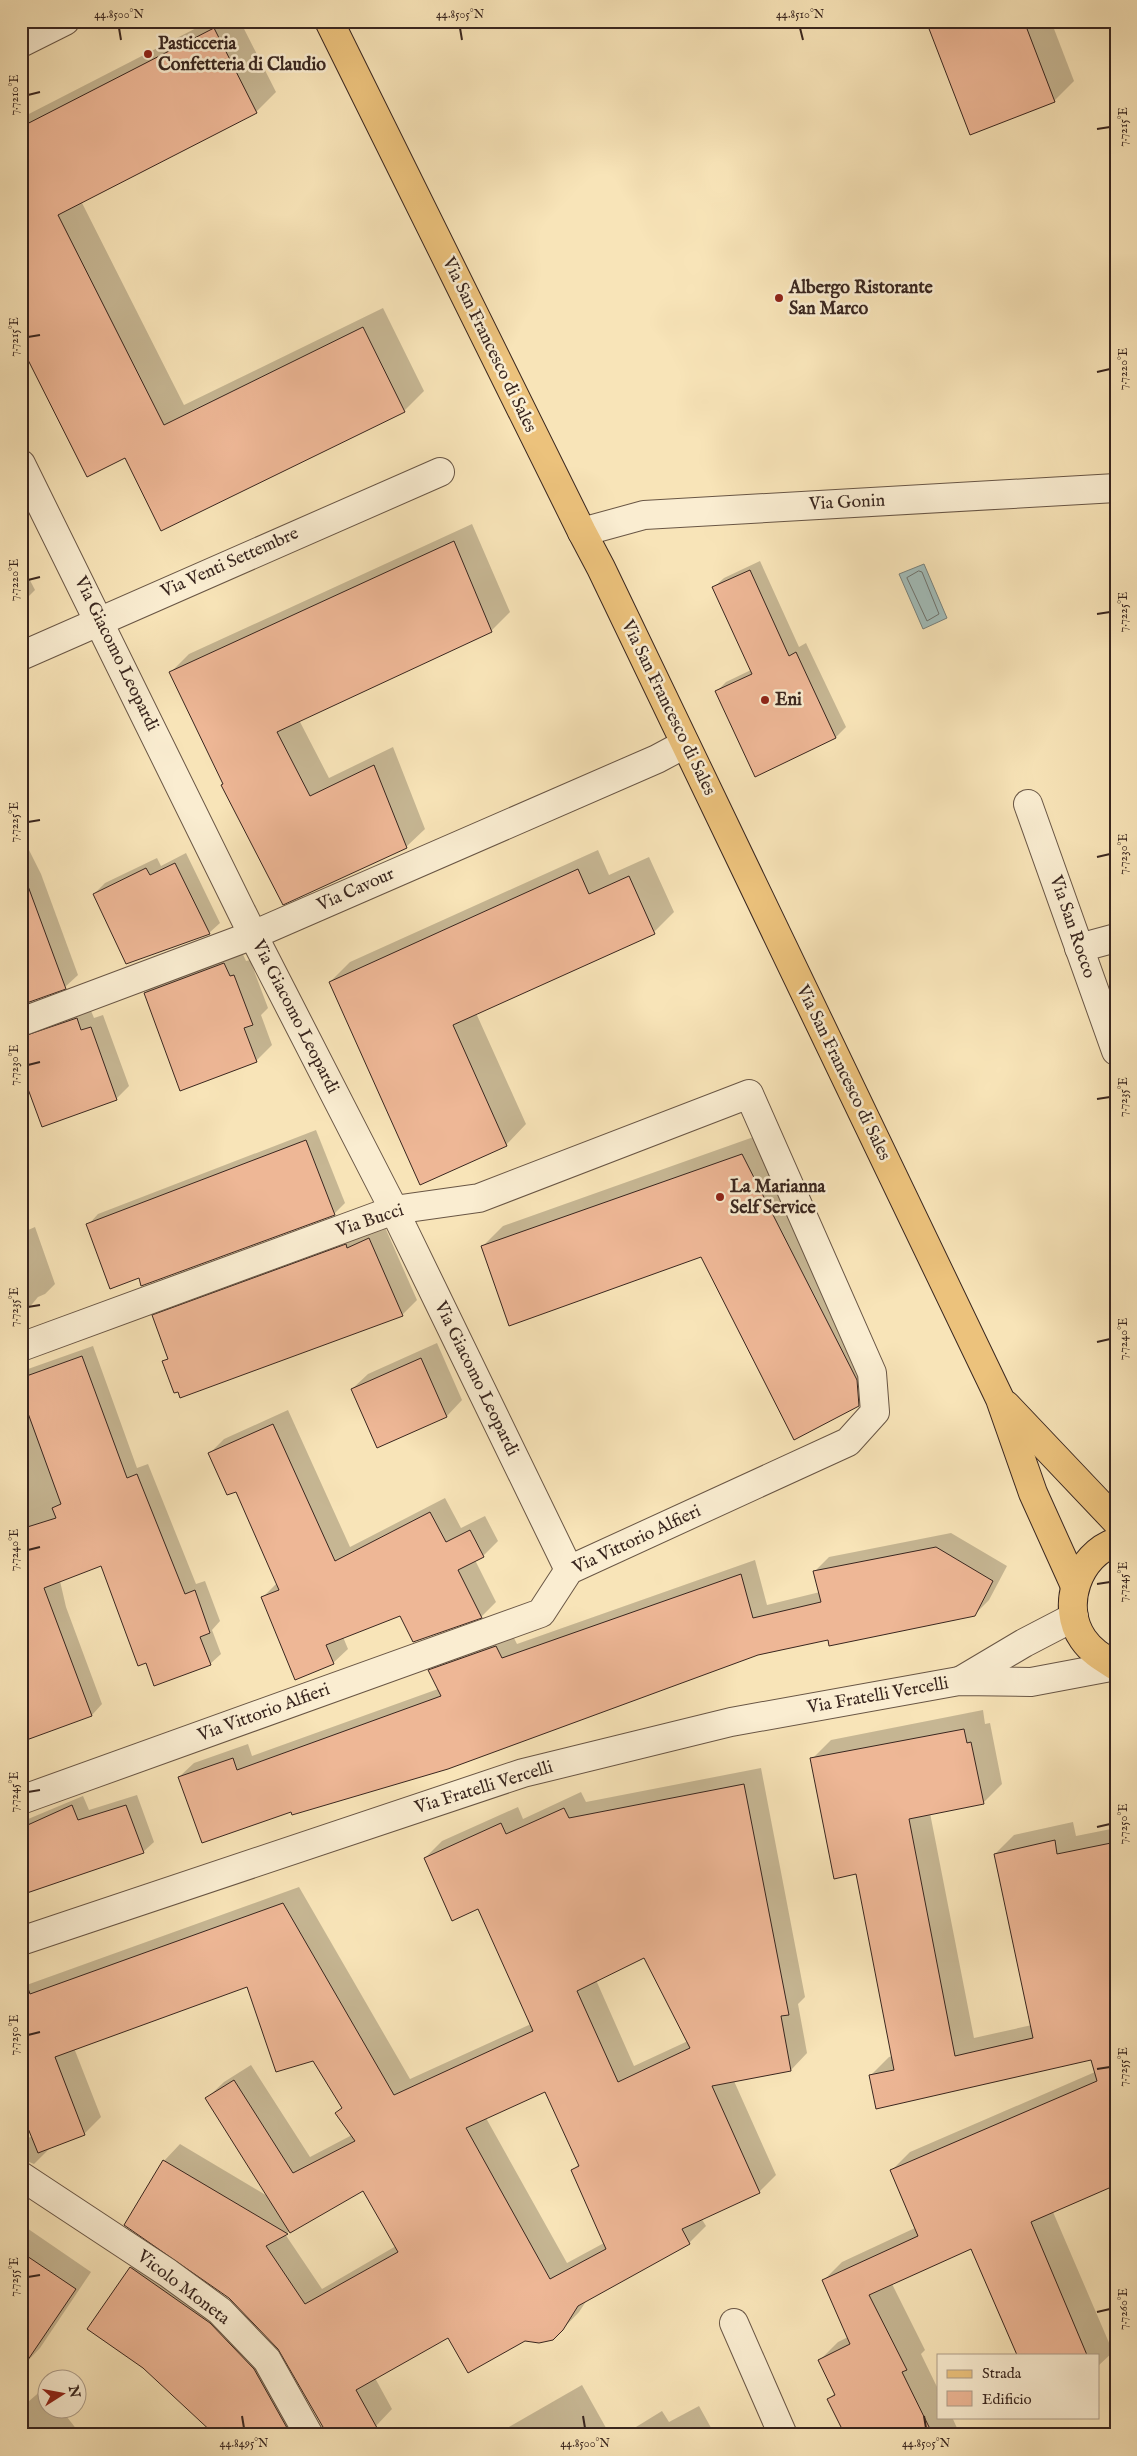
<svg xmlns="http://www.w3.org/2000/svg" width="1137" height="2456" viewBox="0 0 1137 2456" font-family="'IM FELL English',serif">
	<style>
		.water { fill: #a1bcb9; stroke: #77807b }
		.shadow { fill: #0003; fill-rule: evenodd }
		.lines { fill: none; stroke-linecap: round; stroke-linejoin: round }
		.shore { stroke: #6d716c; stroke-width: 1 }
		.building { fill: #eeb796; stroke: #39261f; fill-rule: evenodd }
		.street-casing { stroke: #695645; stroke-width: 30 }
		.primary-casing { stroke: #39261f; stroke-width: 30 }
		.street { stroke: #faedd1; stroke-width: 28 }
		.primary { stroke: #ecc27c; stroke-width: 28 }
		.ticks { fill: none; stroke: #39261f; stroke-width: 2 }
		.poi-dot { fill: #8f2418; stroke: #faedd1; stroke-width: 2 }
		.labels { text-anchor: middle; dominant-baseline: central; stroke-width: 5; stroke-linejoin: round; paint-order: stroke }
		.poi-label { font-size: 18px; font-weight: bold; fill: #39261f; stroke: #faedd1; text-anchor: start }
		.street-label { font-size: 18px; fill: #39261f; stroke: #faedd1 }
		.neatline { fill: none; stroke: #39261f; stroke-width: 2 }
		.ticks-label { font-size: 12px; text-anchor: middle; fill: #39261f }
	</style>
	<rect width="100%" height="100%" fill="#f8e4b8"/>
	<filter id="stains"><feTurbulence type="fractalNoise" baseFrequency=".004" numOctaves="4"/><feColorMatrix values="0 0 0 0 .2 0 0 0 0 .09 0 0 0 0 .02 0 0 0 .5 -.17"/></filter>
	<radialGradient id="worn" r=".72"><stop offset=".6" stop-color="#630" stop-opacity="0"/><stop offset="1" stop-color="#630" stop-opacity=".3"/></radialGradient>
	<path class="water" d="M924,564l23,54 -24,11 -24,-55z"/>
	<g class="shadow">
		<path d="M210,21h30l36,71 -20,20 -175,89 103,204 199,-97 41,83 -20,20 -279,45 -104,-113v-225z"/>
		<path d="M927,21h124l23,60 -20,20z"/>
		<path d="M472,524l38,88 -19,19 -192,89 30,58 64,-31 32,82 -19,18 -182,-64 -54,-110 19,-19z"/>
		<path d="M760,561l39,86 7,-4 40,84 -10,10 -80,38 -40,-83 10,-10 25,-12 -37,-83 10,-9z"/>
		<path d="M21,563l14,27 -14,14z"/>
		<path d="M21,834l20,40 37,101 -13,12 -44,17z"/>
		<path d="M598,850l11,25 40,-18 25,55 -20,20 -178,81 50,111 -20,21 -85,38 -91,-201 20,-20z"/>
		<path d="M186,853l34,70 -11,10 -115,-39 11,-11 52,-25 4,8z"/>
		<path d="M240,948l6,13 4,-1 18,48 -7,7 11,30 -16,16 -111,-68 16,-16z"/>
		<path d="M89,1006l5,12 9,-3 26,71 -13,13 -95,-32v-49z"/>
		<path d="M316,1130l29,73 -11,11 -195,63 -51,-52 10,-11z"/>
		<path d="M762,1134l116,251 -20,20 -156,-149 -220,-9 21,-21z"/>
		<path d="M384,1225l33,75 -15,15 -238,47 5,-5 -15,-41 14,-15z"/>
		<path d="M35,1227l20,57 -10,10 -7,3 -10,12 -7,3v-79z"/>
		<path d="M437,1343l25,57 -15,16 -69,31 -26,-58 16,-15z"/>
		<path d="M93,1346l44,122 11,-4 48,120 9,-3 15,40 -8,9 9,24 -11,10 -63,-2 -45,-98 -42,17 6,26 36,97 -10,11 -71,26v-365l7,-7z"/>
		<path d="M288,1410l62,137 95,-49 16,30 24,-12 13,25 -15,15 -8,4 21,42 -15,15 -67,24 -13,-27 -58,23 5,12 -15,14 -70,-66 14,-14 -41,-93 -26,-37 14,-14z"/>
		<path d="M951,1533l56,33 -18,34 -15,15 -145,24 -72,15 -466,157 -112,-34 15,-14 54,-19 4,12 186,-67 -9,-18 15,-15 67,-24 6,12 238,-84 12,45 53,-13 -5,-21 14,-14z"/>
		<path d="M983,1710l2,14 5,-1 12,61 -19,19 -53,10 44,225 58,-13 -37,-171 19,-19 59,-13 3,14 40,-8v356l-63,28 60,140 -15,14v-11h-80l-46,-107 -80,36 33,66 -4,4 17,35v28h14l5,11 -5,7h-106l-17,-36 6,-6 -16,-32 19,-19 10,-5 -25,-56 19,-19 73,-34 -24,-57 19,-19 185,-80 -4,-13 -221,17 19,-19 4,-1 -36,-183 -45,-114 19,-19z"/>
		<path d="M761,1768l44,229 -7,7 9,49 -16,17 -57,11 42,94 -16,16 -59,27 5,8 -17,17 -102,57 -8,12 -26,27 -105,-3 -73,42 17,31 -16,17 -17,9h-133l-82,-68 -55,-39 42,-60 17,-17 169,181 9,3 -2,-8 -45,-79 -115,-187 16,-17 89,53 -62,-99 17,-16 27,-17 59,92 42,-22 -9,-28 -30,-47 -65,-75 -174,63 27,69 -17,17 -33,13 -17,17 -12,-5 2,8 -3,14v-40l12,-5 -12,-149 278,-100 111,192 121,-55 -52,-117 -54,-49 17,-17 76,-34 5,12 58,-27 5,10zM644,1956l44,85 -54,25 -38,-86zM546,2091l33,73 -6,6 31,73 -37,20 -81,-145zM363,2189l33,57 -74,43 -37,-55z"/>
		<path d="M137,1795l17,47 -11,10 -122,42v-72l62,-26 6,14z"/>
		<path d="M21,2224l70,48 -51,76 -16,17 -3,-2z"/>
		<path d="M582,2385l28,50h-115z"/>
		<path d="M43,2389l5,5v14h12l21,27h-60v-27z"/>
		<path d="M699,2406l16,29h-92l39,-24 7,11z"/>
	</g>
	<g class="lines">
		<path class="shore" d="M919,571l3,1 17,42 -12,7 -20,-43z"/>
	</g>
	<g class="building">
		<path d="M926,21h98l31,81 -85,33z"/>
		<path d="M214,28l43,85 -199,102 106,210 199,-98 42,85 -244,119 -36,-73 -38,19 -66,-131v-219z"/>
		<path d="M454,541l38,91 -215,100 33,64 64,-31 33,83 -124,57 -62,-120 2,-1 -54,-112z"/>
		<path d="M750,570l39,86 7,-4 40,86 -81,39 -40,-86 37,-17 -40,-87z"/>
		<path d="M175,863l35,71 -84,30 -33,-70 53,-26 4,7z"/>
		<path d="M578,869l11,25 40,-18 26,58 -202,91 54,121 -87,39 -91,-203z"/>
		<path d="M21,878h4l41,111 -45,16z"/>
		<path d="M224,963l6,13 4,-1 19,50 -9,3 13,34 -77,29 -36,-98z"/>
		<path d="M77,1018l4,12 10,-3 26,73 -75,27 -21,-57v-33z"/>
		<path d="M306,1140l29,75 -194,71 -2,-8 -29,11 -24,-65z"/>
		<path d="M742,1154l115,226 2,26 -65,34 -93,-183 -192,69 -28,-80z"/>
		<path d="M369,1238l34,78 -223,82 -2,-6 -4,1 -12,-32 6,-2 -16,-44 194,-71 1,4z"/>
		<path d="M82,1356l45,122 10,-4 48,120 10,-4 15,43 -10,4 11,28 -57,21 -8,-23 -8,3 -37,-100 -57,22 48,128 -71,26v-213l35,-11 -4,-10 9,-4 -40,-110v-16z"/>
		<path d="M421,1358l26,59 -70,31 -26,-59z"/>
		<path d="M273,1424l62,137 95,-49 16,30 24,-12 14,27 -26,13 24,48 -69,24 -13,-26 -74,29 8,19 -39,16 -34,-83 18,-7 -43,-98 -9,3 -19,-42z"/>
		<path d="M936,1547l57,34 -18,35 -146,30 -1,-6 -70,15 -310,114 -156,46 -1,-3 -89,31 -24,-66 55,-19 4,12 204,-74 -13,-26 68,-24 6,12 239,-84 12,44 68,-16 -8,-31z"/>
		<path d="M964,1729l3,14 4,-1 13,62 -75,15 46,237 78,-18 -39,-184 61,-14 2,14 59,-12v343l-85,37 56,133h-70l-46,-106 -102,46 38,75 -5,2 31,63h-88l-18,-36 8,-4 -17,-35 32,-16 -28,-64 96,-44 -28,-66 207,-89 -6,-21 -215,49 -7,-34 25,-5 -38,-196 -22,5 -24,-121z"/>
		<path d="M744,1784l45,231 -8,1 10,55 -79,15 48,107 -78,36 8,15 -112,62 -15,24 -10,10 -14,3 -14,-2 -57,32 -20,-35 -92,52 25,45h-56l-2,-8 -45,-78 -49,-51 -105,-73 39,-65 125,74 -22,12 39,58 93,-52 -35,-61 -73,42 -85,-135 29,-18 59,93 62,-32 -20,-28 7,-5 -29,-47 -37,11 -29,-85 -192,70 30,78 -47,18 -17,-42v-134h3l6,17 253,-91 111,192 139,-64 -55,-122 -26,12 -28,-63 77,-35 5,11 58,-26 5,10zM644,1958l46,90 -72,34 -41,-91zM545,2092l34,74 -8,4 35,79 -56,30 -84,-151z"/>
		<path d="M72,1805l6,15 48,-15 18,48 -123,42v-67z"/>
		<path d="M21,2252l55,37 -55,81z"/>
		<path d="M130,2267l80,56 44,46 37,66h-76l-72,-67 -56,-39z"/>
	</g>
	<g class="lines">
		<g class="street-casing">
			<g id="street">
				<path d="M21,43l44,-22"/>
				<path d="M21,464l232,471 141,275 175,360"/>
				<path d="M582,532l62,-17 472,-27"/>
				<path d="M21,656l419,-184"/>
				<path d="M1028,804l88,247"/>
				<path d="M1079,948l37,-10"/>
				<path d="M21,1022l232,-87 404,-176 28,-15"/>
				<path d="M21,1347l373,-137 85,-12 270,-104 123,279 3,39 -27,30 -279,128 -28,43 -520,187"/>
				<path d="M960,1681l64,-38 50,-26"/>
				<path d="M21,1941l502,-168 208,-51 228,-41 72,1 85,-16"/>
				<path d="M21,2176l147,97 52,38 47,49 42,75"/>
				<path d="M734,2323l49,112"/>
			</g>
		</g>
		<g class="primary-casing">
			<g id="primary">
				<path d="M329,21l253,511 19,36 399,831 33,94 42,93"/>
				<path d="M1006,1405l110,116"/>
				<path d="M1116,1542c-38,13 -56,64 -33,97 9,13 20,19 33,27"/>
			</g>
		</g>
		<use href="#street" class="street"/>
		<use href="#primary" class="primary"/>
	</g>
	<path class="ticks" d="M119,28l2,12M460,28l2,12M800,28l3,12M28,95l12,-3M1097,129l13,-2M28,337l12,-2M1097,372l13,-3M28,580l12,-3M1097,614l13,-2M28,822l12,-2M1097,857l13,-3M28,1065l12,-3M1097,1099l13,-2M28,1307l12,-2M1097,1342l13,-3M28,1550l12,-3M1097,1584l13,-2M28,1792l12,-2M1097,1827l13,-3M28,2035l12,-3M1097,2069l13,-2M28,2277l12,-2M1097,2312l13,-3M242,2416l2,12M583,2416l2,12M924,2416l2,12"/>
	<g class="poi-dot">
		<circle cx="148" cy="54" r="5"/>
		<circle cx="779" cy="298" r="5"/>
		<circle cx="765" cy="700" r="5"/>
		<circle cx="720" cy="1197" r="5"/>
	</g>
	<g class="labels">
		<g class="poi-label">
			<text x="158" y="44">Pasticceria<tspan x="158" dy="21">Confetteria di Claudio</tspan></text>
			<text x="789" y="288">Albergo Ristorante<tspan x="789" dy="21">San Marco</tspan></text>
			<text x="775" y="700">Eni</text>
			<text x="730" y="1187">La Marianna<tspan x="730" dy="21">Self Service</tspan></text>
		</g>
		<g class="street-label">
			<text transform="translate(489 345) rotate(64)">Via San Francesco di Sales</text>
			<text transform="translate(847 503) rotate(-3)">Via Gonin</text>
			<text transform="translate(230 563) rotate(-24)">Via Venti Settembre</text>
			<text transform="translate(116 654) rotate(64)">Via Giacomo Leopardi</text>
			<text transform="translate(668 708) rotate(64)">Via San Francesco di Sales</text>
			<text transform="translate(356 890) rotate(-24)">Via Cavour</text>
			<text transform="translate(1072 927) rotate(71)">Via San Rocco</text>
			<text transform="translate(295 1017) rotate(63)">Via Giacomo Leopardi</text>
			<text transform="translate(843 1073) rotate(64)">Via San Francesco di Sales</text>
			<text transform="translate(370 1221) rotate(-18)">Via Bucci</text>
			<text transform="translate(476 1379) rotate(64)">Via Giacomo Leopardi</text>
			<text transform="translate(637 1540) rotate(-25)">Via Vittorio Alfieri</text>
			<text transform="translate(878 1696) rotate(-10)">Via Fratelli Vercelli</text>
			<text transform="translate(264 1713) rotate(-20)">Via Vittorio Alfieri</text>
			<text transform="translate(484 1788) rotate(-17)">Via Fratelli Vercelli</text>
			<text transform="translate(183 2288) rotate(37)">Vicolo Moneta</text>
		</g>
	</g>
	<rect width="1137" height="2456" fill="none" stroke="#f8e4b8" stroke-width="55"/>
	<rect x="937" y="2354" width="162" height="65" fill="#faedd1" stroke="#ad9d8a"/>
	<rect x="947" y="2370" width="25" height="8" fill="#ecc27c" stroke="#ad9d8a"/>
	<text x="982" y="2378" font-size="15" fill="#39261f">Strada</text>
	<rect x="947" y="2391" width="25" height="15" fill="#eeb796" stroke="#ad9d8a"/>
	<text x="982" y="2404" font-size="15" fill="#39261f">Edificio</text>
	<g transform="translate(62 2394) rotate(79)"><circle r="24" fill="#faedd1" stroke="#ad9d8a"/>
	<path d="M0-4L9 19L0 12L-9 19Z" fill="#8f2418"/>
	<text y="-8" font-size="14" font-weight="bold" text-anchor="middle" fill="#39261f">N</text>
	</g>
	<rect x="28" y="28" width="1082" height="2400" class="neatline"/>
	<g class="ticks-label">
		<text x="119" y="18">44.8500°N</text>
		<text x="460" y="18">44.8505°N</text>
		<text x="800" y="18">44.8510°N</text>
		<text transform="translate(14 95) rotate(-90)" y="4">7.7210°E</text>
		<text transform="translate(1123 127) rotate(-90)" y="4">7.7215°E</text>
		<text transform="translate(14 337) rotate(-90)" y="4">7.7215°E</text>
		<text transform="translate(1123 369) rotate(-90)" y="4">7.7220°E</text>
		<text transform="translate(14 580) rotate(-90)" y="4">7.7220°E</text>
		<text transform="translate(1123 612) rotate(-90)" y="4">7.7225°E</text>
		<text transform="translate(14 822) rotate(-90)" y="4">7.7225°E</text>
		<text transform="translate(1123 854) rotate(-90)" y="4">7.7230°E</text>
		<text transform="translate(14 1065) rotate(-90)" y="4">7.7230°E</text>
		<text transform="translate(1123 1097) rotate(-90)" y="4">7.7235°E</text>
		<text transform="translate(14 1307) rotate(-90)" y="4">7.7235°E</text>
		<text transform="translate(1123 1339) rotate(-90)" y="4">7.7240°E</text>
		<text transform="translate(14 1550) rotate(-90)" y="4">7.7240°E</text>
		<text transform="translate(1123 1582) rotate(-90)" y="4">7.7245°E</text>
		<text transform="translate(14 1792) rotate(-90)" y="4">7.7245°E</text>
		<text transform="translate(1123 1824) rotate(-90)" y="4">7.7250°E</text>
		<text transform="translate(14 2035) rotate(-90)" y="4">7.7250°E</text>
		<text transform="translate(1123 2067) rotate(-90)" y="4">7.7255°E</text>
		<text transform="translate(14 2277) rotate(-90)" y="4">7.7255°E</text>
		<text transform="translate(1123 2309) rotate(-90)" y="4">7.7260°E</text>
		<text x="244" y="2447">44.8495°N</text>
		<text x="585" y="2447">44.8500°N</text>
		<text x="926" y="2447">44.8505°N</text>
	</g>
	<rect width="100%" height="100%" filter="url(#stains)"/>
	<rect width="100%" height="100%" fill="url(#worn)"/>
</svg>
